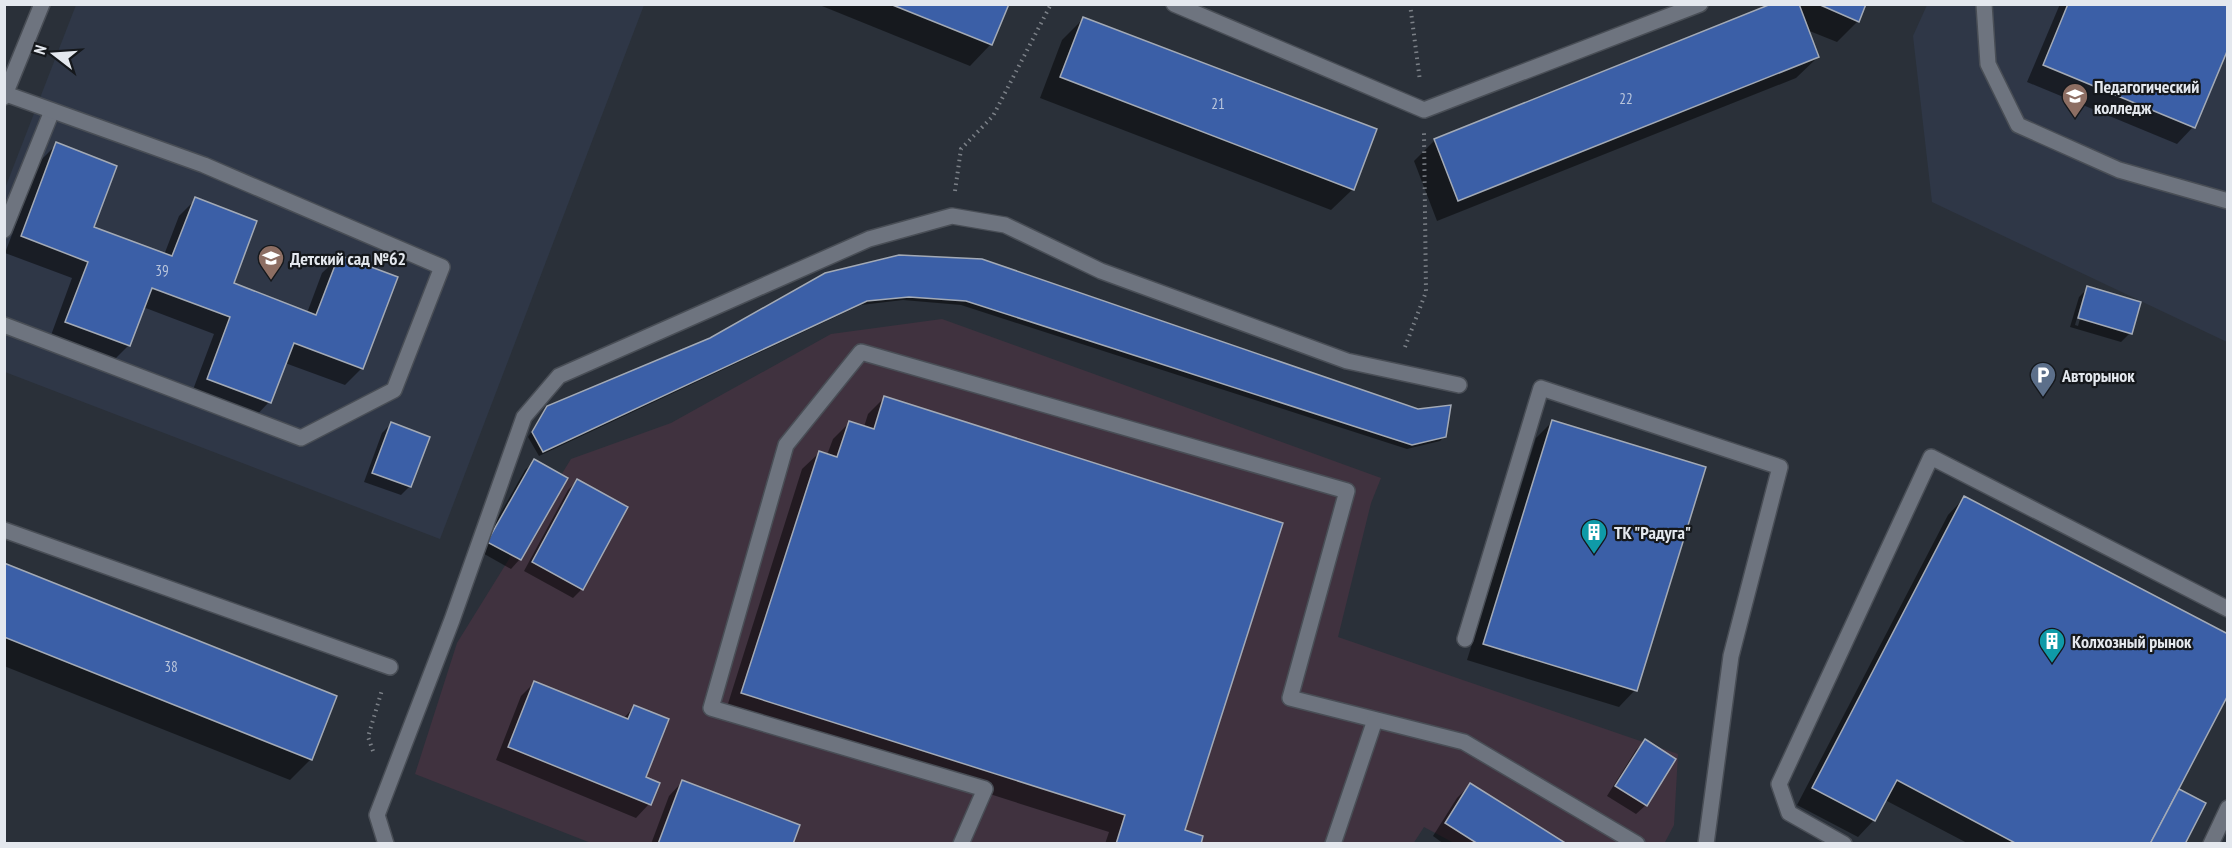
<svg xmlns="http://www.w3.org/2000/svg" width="2232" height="848" viewBox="0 0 2232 848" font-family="'PT Sans Narrow',sans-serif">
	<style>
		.built { fill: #2f3747 }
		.industrial { fill: #40323f }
		.shadow { fill: #0007; fill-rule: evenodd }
		.building { fill: #3b5fa7; stroke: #a3aab6; stroke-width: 1.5 }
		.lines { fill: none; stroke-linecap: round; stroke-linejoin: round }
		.service-casing { stroke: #494e56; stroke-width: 18 }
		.path { stroke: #7c8188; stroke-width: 4; stroke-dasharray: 1.5 4.5; stroke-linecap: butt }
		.service { stroke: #6e747f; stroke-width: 15 }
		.labels { text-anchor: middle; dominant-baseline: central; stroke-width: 4.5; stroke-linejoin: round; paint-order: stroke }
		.number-label { font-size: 15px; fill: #bac6dc }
		.poi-label { font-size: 18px; font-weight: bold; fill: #e4e8ee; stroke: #15181c; text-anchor: start }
	</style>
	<rect width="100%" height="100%" fill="#2a3039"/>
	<g class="built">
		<path d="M76,5h568l-204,534 -435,-167 -1,-181z"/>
		<path d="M1927,5h300v337l-295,-140 -19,-166z"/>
	</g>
	<path class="industrial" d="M942,319l439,159 -10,25 -33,134 340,117 -4,71 -10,19 -210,-1 -30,-16 -11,17 -822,-1 -176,-69 42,-131 114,-184 100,-36 160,-89z"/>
	<g class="shadow">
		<path d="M817,4h190l-16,40 -21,22z"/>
		<path d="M1775,4h89l-6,17 -21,21 -30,-12 11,27 -22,21 -359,143 -23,-60 21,-21z"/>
		<path d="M2060,4h168l-1,42 -34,81 -16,17 -150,-62z"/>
		<path d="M1083,19l270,170 -22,21 -291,-112 22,-58z"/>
		<path d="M57,144l35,84 72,27 15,-39 17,-17 36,85 75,29 15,-40 17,-16 57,21 -35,91 -16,16 -60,-22 -16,39 -16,17 -62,-24 23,-61 -71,-27 -14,38 -17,17 -62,-24 22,-60 -67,-25 35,-92z"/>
		<path d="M899,257l545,180 -4,4 -33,8 -446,-144 -58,-5 -42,5 -322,151 -11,-19 15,-24z"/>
		<path d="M2088,288l42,45 -9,9 -51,-15 9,-30zM2083,297h3l-8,29 -3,-1z"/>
		<path d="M884,398l299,433 16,13h-94l4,-12 -383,-122 76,-241 17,-16 8,2 6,-16 16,-16 15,4 4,-13z"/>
		<path d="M1552,422l83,268 -16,17 -152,-47 69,-222z"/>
		<path d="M391,424l19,62 -9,9 -37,-13 18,-49z"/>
		<path d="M535,461l31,18 -46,80 -9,10 -32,-18 46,-81z"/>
		<path d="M577,481l5,108 -9,9 -49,-27 44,-81z"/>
		<path d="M1964,498l210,298 5,-5 4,53h-214l-84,-44 -11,20 -16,17 -61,-32 151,-290z"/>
		<path d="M4,565l307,194 -21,21 -286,-114z"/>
		<path d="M534,683l89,36 11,-12 15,97 -13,14 -140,-58 25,-64z"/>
		<path d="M1645,741l29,19 -28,45 -10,9 -29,-18 29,-46z"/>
		<path d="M682,782l109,62h-140l18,-48z"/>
		<path d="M1470,785l94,59h-120l-11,-8 24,-38z"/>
	</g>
	<g class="building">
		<path d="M890,4h119l-17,41z"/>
		<path d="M1771,4h28l20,53 -361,144 -24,-62z"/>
		<path d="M1818,4h48l-7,18z"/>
		<path d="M2068,4h160v45l-33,79 -152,-63z"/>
		<path d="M1083,17l294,112 -23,61 -294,-113z"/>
		<path d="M56,142l61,24 -23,61 78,29 23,-59 62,24 -23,62 82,32 23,-60 59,22 -35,92 -69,-26 -23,60 -64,-24 23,-62 -78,-29 -22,58 -65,-24 23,-60 -67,-26z"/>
		<path d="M899,255l83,4 436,150 33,-4 -5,32 -34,8 -446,-144 -57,-4 -42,4 -324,151 -11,-20 15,-26 163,-68 115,-65z"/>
		<path d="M2087,286l54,16 -9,32 -54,-16z"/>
		<path d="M884,396l399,127 -98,307 18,6 -2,8h-85l9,-29 -384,-122 78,-242 18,6 12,-36 25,8z"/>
		<path d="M1552,420l154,47 -69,224 -154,-47z"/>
		<path d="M391,422l39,15 -19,50 -39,-14z"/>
		<path d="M534,459l34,19 -47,82 -34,-18z"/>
		<path d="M577,479l51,28 -45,83 -51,-28z"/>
		<path d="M1964,496l264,138v61l-78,149h-133l-120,-64 -22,41 -63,-33z"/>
		<path d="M4,563l333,133 -25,64 -308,-123z"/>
		<path d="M534,681l94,38 6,-14 35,14 -23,58 14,6 -9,22 -143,-58z"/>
		<path d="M1645,739l31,20 -29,47 -32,-20z"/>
		<path d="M682,780l118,45 -7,19h-135z"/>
		<path d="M1470,783l97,61h-89l-33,-21z"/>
		<path d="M2179,789l27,14 -21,41h-35z"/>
	</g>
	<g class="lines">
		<g class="service-casing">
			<g id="service">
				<path d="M1174,4l250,106 276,-106"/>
				<path d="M1984,4l4,60 30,61 101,45 109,31"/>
				<path d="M4,97l38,-93"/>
				<path d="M4,230l48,-119"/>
				<path d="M4,325l297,113 93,-48 48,-123 -238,-102 -198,-71"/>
				<path d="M4,530l386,137"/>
				<path d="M1465,639l76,-251 239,79 -49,189 -25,188"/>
				<path d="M386,844l-9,-29 75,-195 72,-203 35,-41 310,-137 83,-23 53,9 96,46 246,90 112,24"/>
				<path d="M961,844l24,-55 -274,-81 75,-263 75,-93 486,139 -57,207 174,44 173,102"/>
				<path d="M1333,844l42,-124"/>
				<path d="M1844,844l-55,-31 -10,-29 152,-327 297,152"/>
				<path d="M2211,844l17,-36"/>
			</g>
		</g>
		<g class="path">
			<path d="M1410,4l10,77"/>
			<path d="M955,191l6,-42 32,-33 58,-112"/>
			<path d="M1405,347l21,-55 -2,-159"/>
			<path d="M373,751l-5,-14 14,-47"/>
		</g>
		<use href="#service" class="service"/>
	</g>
	<defs>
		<g id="university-pin" transform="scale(1.35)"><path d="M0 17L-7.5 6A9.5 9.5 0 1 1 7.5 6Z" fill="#8d6e63" stroke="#15181c"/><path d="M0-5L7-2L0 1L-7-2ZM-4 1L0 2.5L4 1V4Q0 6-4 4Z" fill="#fff"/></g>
		<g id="school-pin" transform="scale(1.35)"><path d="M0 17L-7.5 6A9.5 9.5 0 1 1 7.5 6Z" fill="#8d6e63" stroke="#15181c"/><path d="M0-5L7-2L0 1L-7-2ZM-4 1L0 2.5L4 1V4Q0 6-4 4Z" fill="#fff"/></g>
		<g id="parking-pin" transform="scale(1.35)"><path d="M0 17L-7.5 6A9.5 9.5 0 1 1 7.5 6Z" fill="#5c6f8a" stroke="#15181c"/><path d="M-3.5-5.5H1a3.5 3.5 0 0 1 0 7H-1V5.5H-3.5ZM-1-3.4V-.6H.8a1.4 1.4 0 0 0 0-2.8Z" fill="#fff"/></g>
		<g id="building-pin" transform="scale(1.35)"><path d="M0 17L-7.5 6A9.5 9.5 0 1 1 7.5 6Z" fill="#0f9aa8" stroke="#15181c"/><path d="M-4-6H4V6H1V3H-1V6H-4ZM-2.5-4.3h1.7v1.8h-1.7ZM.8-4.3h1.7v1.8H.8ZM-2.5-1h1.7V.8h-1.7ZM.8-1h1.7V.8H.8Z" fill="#fff"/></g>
	</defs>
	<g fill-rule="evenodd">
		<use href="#university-pin" x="2075" y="96"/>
		<use href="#school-pin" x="271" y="258"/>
		<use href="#parking-pin" x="2043" y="375"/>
		<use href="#building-pin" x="1594" y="532"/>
		<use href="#building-pin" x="2052" y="641"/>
	</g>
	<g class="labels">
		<g class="number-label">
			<text x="1626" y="98">22</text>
			<text x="1218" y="103">21</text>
			<text x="162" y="270">39</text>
			<text x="171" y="666">38</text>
		</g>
		<g class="poi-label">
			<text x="2094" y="86">Педагогический<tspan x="2094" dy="21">колледж</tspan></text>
			<text x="290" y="258">Детский сад №62</text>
			<text x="2062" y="375">Авторынок</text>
			<text x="1614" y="532">ТК "Радуга"</text>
			<text x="2072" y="641">Колхозный рынок</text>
		</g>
	</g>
	<rect width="2232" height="848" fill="none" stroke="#e4e8ee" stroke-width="12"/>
	<g transform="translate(54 54) rotate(287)" stroke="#15181c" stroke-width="4.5" paint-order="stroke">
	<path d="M0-4.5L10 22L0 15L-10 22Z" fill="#e4e8ee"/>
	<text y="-9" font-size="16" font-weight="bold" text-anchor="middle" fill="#e4e8ee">N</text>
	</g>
</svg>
